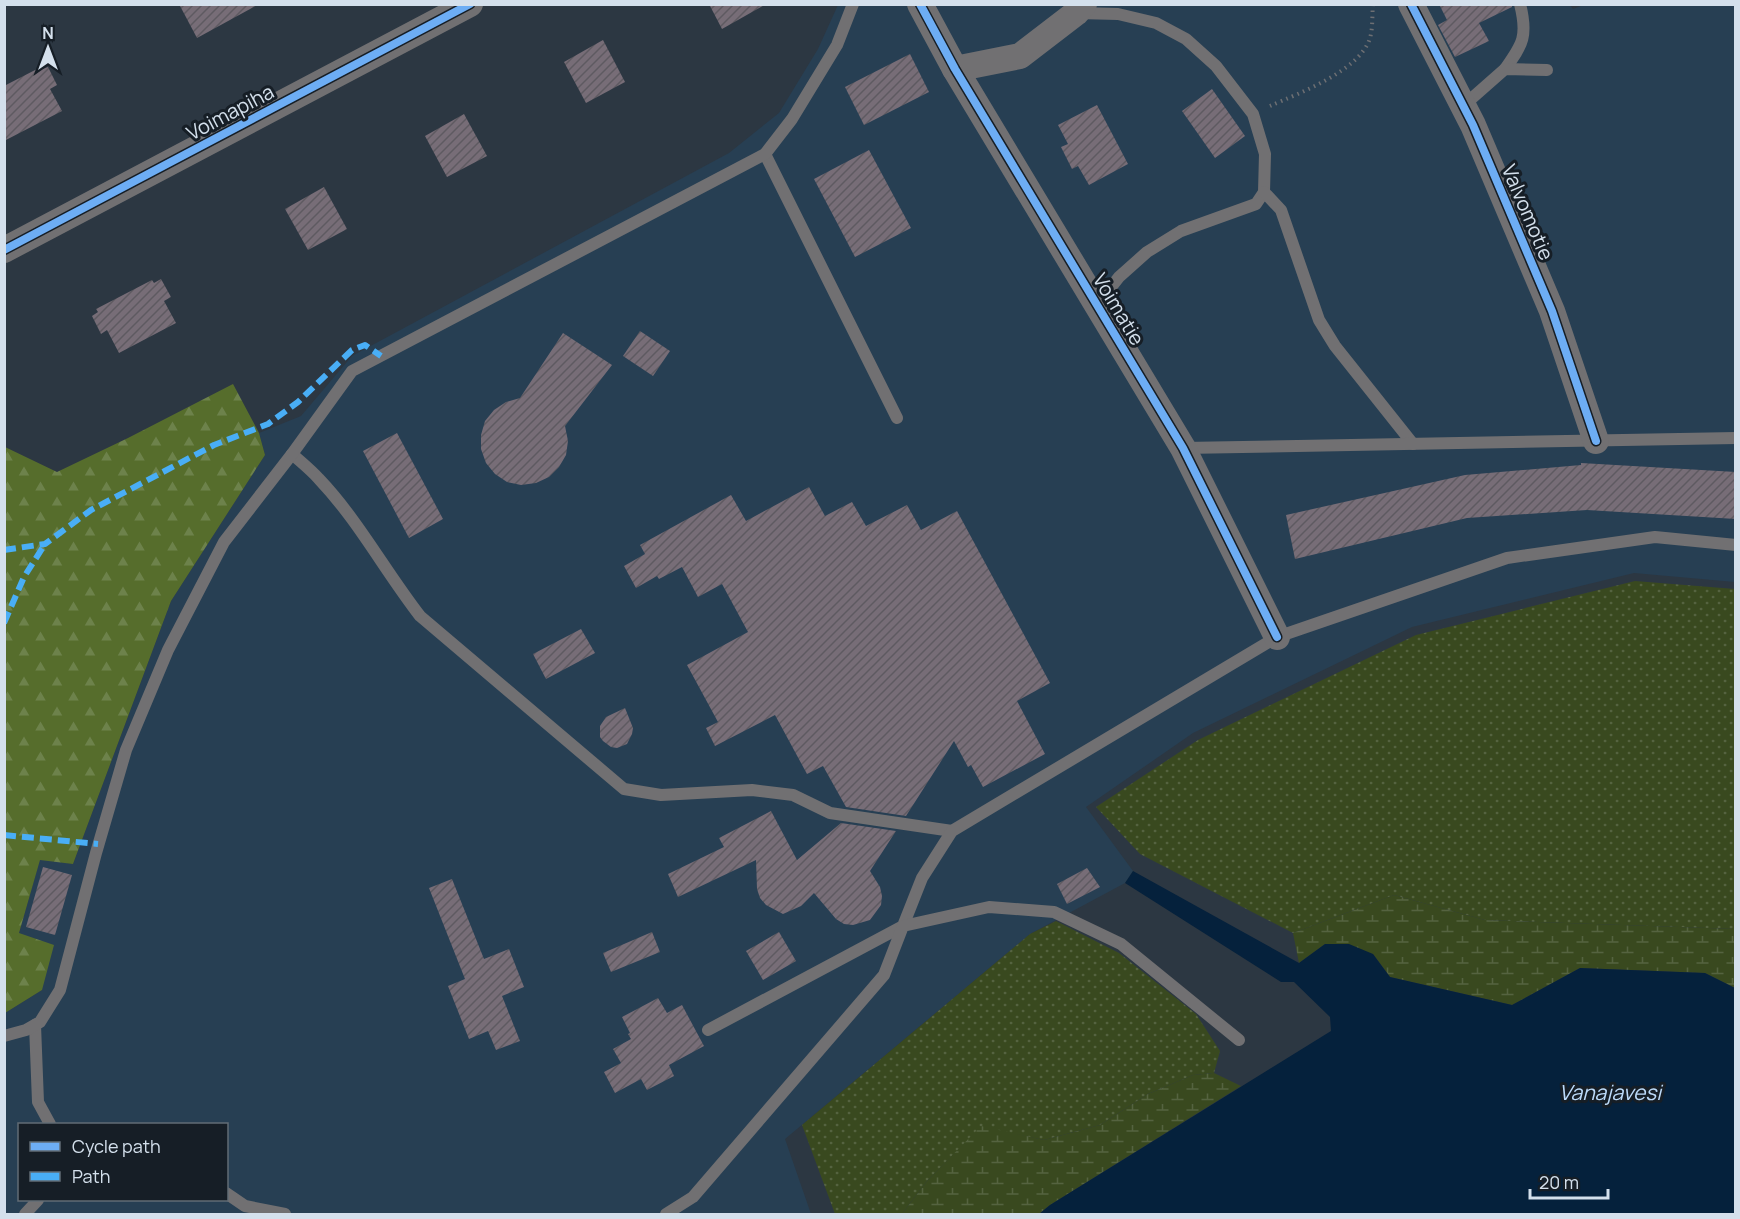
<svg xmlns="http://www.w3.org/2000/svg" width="1740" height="1219" viewBox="0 0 1740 1219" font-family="Manrope,sans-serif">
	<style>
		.built { fill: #273f53; fill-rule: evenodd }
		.grass { fill: url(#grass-dots) }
		.forest { fill: url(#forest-firs) }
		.wetland { fill: url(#wetland-marsh) }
		.water { fill: #05213c }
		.building { fill: url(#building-hatch) }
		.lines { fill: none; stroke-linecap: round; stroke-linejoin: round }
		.path { stroke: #6d6f73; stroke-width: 4; stroke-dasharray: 1.5 4.5; stroke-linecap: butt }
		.service { stroke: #717072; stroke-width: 12 }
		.minor { stroke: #717072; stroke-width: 26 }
		.quiet { stroke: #49aef6; stroke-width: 6; stroke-dasharray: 12 6; stroke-linecap: butt }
		.cycleway-casing { stroke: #161e26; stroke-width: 11 }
		.cycleway { stroke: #6dadf4; stroke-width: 8 }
		.labels { text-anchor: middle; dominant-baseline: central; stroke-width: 6; stroke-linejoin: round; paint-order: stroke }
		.street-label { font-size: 20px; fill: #d4e0ec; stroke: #161e26 }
		.water-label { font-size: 21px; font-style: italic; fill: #bcdaf9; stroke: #161e26 }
	</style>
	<defs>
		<pattern id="grass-dots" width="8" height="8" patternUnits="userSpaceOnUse" patternTransform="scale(1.5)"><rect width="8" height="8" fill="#39491f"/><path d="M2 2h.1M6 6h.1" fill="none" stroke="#556340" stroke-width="1.8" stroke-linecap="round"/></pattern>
		<pattern id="forest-firs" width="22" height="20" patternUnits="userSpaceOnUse" patternTransform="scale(1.5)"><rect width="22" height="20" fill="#566d2c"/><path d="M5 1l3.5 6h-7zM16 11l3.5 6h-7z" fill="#6d824b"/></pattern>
		<pattern id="wetland-marsh" width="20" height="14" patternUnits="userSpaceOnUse" patternTransform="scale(1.5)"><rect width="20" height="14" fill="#39491f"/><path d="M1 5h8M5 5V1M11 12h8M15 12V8" fill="none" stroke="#556340"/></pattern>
		<pattern id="building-hatch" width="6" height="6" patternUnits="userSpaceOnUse" patternTransform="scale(1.5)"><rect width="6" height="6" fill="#776d77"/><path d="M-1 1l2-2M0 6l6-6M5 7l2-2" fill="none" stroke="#5e5a61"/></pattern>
	</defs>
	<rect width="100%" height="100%" fill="#2c3742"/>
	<path class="built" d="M1569,4l4,5 13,-5 149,1v577l-101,-9 -222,54 -219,106 -107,74 47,64 -8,12 -95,51 -245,205 26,75h-806v-201l37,-23 -23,-57 21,-74 33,5 98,-263 94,-146 -6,-22 42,-17 51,-60 377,-203 50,-40 39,-64 20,-44zM20,1124h206v76h-206z"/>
	<g class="grass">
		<path d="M1635,581l100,8v340l-250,-9 -91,-25 -101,38 -153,-79 -44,-47 102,-67 218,-105z"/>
		<path d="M1056,921l63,32 77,61 24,37 -6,22 -21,2 -45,19 -48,31 -56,15 -63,-13 -54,54 -25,33h-67l-33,-89 228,-191z"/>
	</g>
	<path class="forest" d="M233,384l26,49 6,22 -94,146 -98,263 -33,-4 -21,73 35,12 -12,45 -37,23v-566l52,25 71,-34z"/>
	<g class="wetland">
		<path d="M1394,895l91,25 250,9v59l-30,-15 -125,-5 -68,37 -122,-28 -17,-23 -48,-10 -26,19 -6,-30z"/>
		<path d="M1214,1073l27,13 -191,119 -11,9h-137l25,-33 54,-55 63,14 56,-15 48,-31 45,-19z"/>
	</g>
	<path class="water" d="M1133,871l166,92 26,-19h24l24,10 17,23 122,28 68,-37 125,5 30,15v226h-696l11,-9 281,-174 -1,-14 -36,-35h-13l-156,-99z"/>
	<g class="building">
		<path d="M179,4h80l-62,34z"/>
		<path d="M709,4h57l-44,25z"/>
		<path d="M1439,4h73v3l-33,16 10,18 -34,16 -17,-32 9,-5z"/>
		<path d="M603,40l22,42 -39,21 -22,-41z"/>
		<path d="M910,54l19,38 -65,33 -19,-38z"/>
		<path d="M48,67l9,18 -7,4 12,22 -58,30v-55l35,-18 1,2z"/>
		<path d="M1212,89l33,47 -30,22 -33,-47z"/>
		<path d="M1097,105l31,59 -39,21 -11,-19 -6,3 -11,-22 7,-3 -10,-19z"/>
		<path d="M464,114l23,42 -40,21 -22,-41z"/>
		<path d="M869,150l42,78 -56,29 -41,-78z"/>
		<path d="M324,187l23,42 -39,21 -23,-41z"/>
		<path d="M161,279l10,18 -7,4 12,22 -57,30 -12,-23 -6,4 -9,-18 6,-4 -2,-3 56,-29 2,3z"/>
		<path d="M640,331l30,20 -17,25 -30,-20z"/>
		<path d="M563,333l49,32 -47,61 3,15 -2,14 -7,12 -10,10 -13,6 -15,2 -14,-3 -12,-8 -9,-11 -5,-14v-14l4,-14 9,-11 12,-8 14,-4z"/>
		<path d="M397,433l46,86 -34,19 -46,-87z"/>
		<path d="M1581,463l155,9v47l-149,-9 -120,8 -172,41 -9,-44 179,-40 116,-10z"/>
		<path d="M809,487l16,29 27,-14 14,24 41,-21 14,25 36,-19 93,172 -33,18 28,53 -62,33 -12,-22 -3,2 -14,-26 -48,75 -60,-9 -23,-41 -16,8 -32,-59 -60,31 -9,-18 12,-6 -31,-57 61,-33 -26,-48 -24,13 -16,-30 -23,12 -2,-3 -21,12 -12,-22 21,-12 -5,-9 91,-50 15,26z"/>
		<path d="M581,629l14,24 -49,26 -13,-25z"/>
		<path d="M625,708l8,20 -1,6 -5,10 -10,4 -6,-1 -8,-6 -3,-4v-11l6,-9z"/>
		<path d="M771,811l26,49 44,-37 55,8 -26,40 10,16 2,9 -1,9 -11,15 -17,5 -9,-1 -8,-5 -22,-26 -13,13 -18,8 -17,-9 -6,-7 -3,-9 -1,-29 -78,37 -10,-23 56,-27 -5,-9z"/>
		<path d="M43,867l29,8 -17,60 -29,-8z"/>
		<path d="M1087,868l13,19 -33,17 -10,-20z"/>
		<path d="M452,879l32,80 25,-10 15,38 -22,9 18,45 -24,9 -8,-19 -19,8 -21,-53 17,-7 -36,-91z"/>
		<path d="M652,932l8,20 -49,20 -8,-19z"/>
		<path d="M779,932l17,29 -33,19 -17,-29z"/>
		<path d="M658,998l9,15 15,-8 22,41 -35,19 5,11 -27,14 -6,-11 -26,14 -11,-21 17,-9 -8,-14 18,-10 -3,-5 2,-1 -8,-16z"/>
	</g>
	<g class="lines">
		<path class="path" d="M1270,106c29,-13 90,-35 100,-68 3,-10 2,-23 3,-34"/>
		<g class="service">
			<path d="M1077,13l41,1 38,9 30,16 30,27 37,48 12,40 -1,38 -8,12 -75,27 -34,21 -28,25 -22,28"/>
			<path d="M1505,69c18,-25 23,-33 15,-65"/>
			<path d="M1463,106l42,-37 42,1"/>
			<path d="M765,154l132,264"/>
			<path d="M1264,192l17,18 38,110 16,26 78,98"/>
			<path d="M1183,448l553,-10"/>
			<path d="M292,454c9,8 19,16 27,25 39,41 66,92 101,137l204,173 37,6 91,-5 41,5 37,18 122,18"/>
			<path d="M35,1025l3,77 12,22"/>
			<path d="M708,1030l195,-104 19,-48 30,-47 325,-194 230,-79 148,-21 81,8"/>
			<path d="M4,1036l22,-6 14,-8 20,-32 36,-137 30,-103 42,-100 56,-108 68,-88 60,-83 413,-217 27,-35 45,-74 16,-41"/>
			<path d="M226,1193l19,13 40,8"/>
			<path d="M25,1214l13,-14"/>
			<path d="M666,1214l27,-17 191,-222 19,-49 86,-19 65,5 67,32 118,96"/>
		</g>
		<g class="minor">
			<path d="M920,4l35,65 228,379 94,189"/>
			<path d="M1411,4l62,121 79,186 44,130"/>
			<path d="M955,69l65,-13 56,-43 8,-9"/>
			<path d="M4,250l466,-246"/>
		</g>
		<g class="quiet">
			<path d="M4,550l41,-6 46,-34 123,-65 54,-21 30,-22 54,-52 13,-5 16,11"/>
			<path d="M4,623l20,-46 21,-33"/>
			<path d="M4,835l94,9"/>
		</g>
		<g class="cycleway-casing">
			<g id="cycleway">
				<path d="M920,4l35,65 228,379 94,189"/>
				<path d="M1411,4l62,121 79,186 44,130"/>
				<path d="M4,250l466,-246"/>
			</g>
		</g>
		<use href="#cycleway" class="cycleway"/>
	</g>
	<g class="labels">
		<g class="street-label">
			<text transform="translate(230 112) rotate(-28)">Voimapiha</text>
			<text transform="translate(1528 212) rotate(67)">Valvomotie</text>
			<text transform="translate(1119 309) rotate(59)">Voimatie</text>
		</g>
		<g class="water-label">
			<text x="1610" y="1092">Vanajavesi</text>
		</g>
	</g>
	<rect width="1740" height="1219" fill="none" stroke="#d4e0ec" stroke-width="12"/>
	<rect x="18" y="1123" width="210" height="78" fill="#161e26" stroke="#626c75" stroke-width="1.5"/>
	<rect x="30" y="1142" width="30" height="9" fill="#6dadf4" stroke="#626c75" stroke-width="1.5"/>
	<text x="72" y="1153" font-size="18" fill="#d4e0ec">Cycle path</text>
	<rect x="30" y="1172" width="30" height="9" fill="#49aef6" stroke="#626c75" stroke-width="1.5"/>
	<text x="72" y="1183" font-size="18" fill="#d4e0ec">Path</text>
	<g transform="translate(48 48)" stroke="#161e26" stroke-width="4.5" paint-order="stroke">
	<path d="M0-4.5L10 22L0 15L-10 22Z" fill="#d4e0ec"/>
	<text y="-9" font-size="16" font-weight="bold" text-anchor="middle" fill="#d4e0ec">N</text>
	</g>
	<path d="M1530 1189v9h78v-9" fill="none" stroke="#d4e0ec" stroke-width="3"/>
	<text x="1539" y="1189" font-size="18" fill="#d4e0ec" stroke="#161e26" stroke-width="4.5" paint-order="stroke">20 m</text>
</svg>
